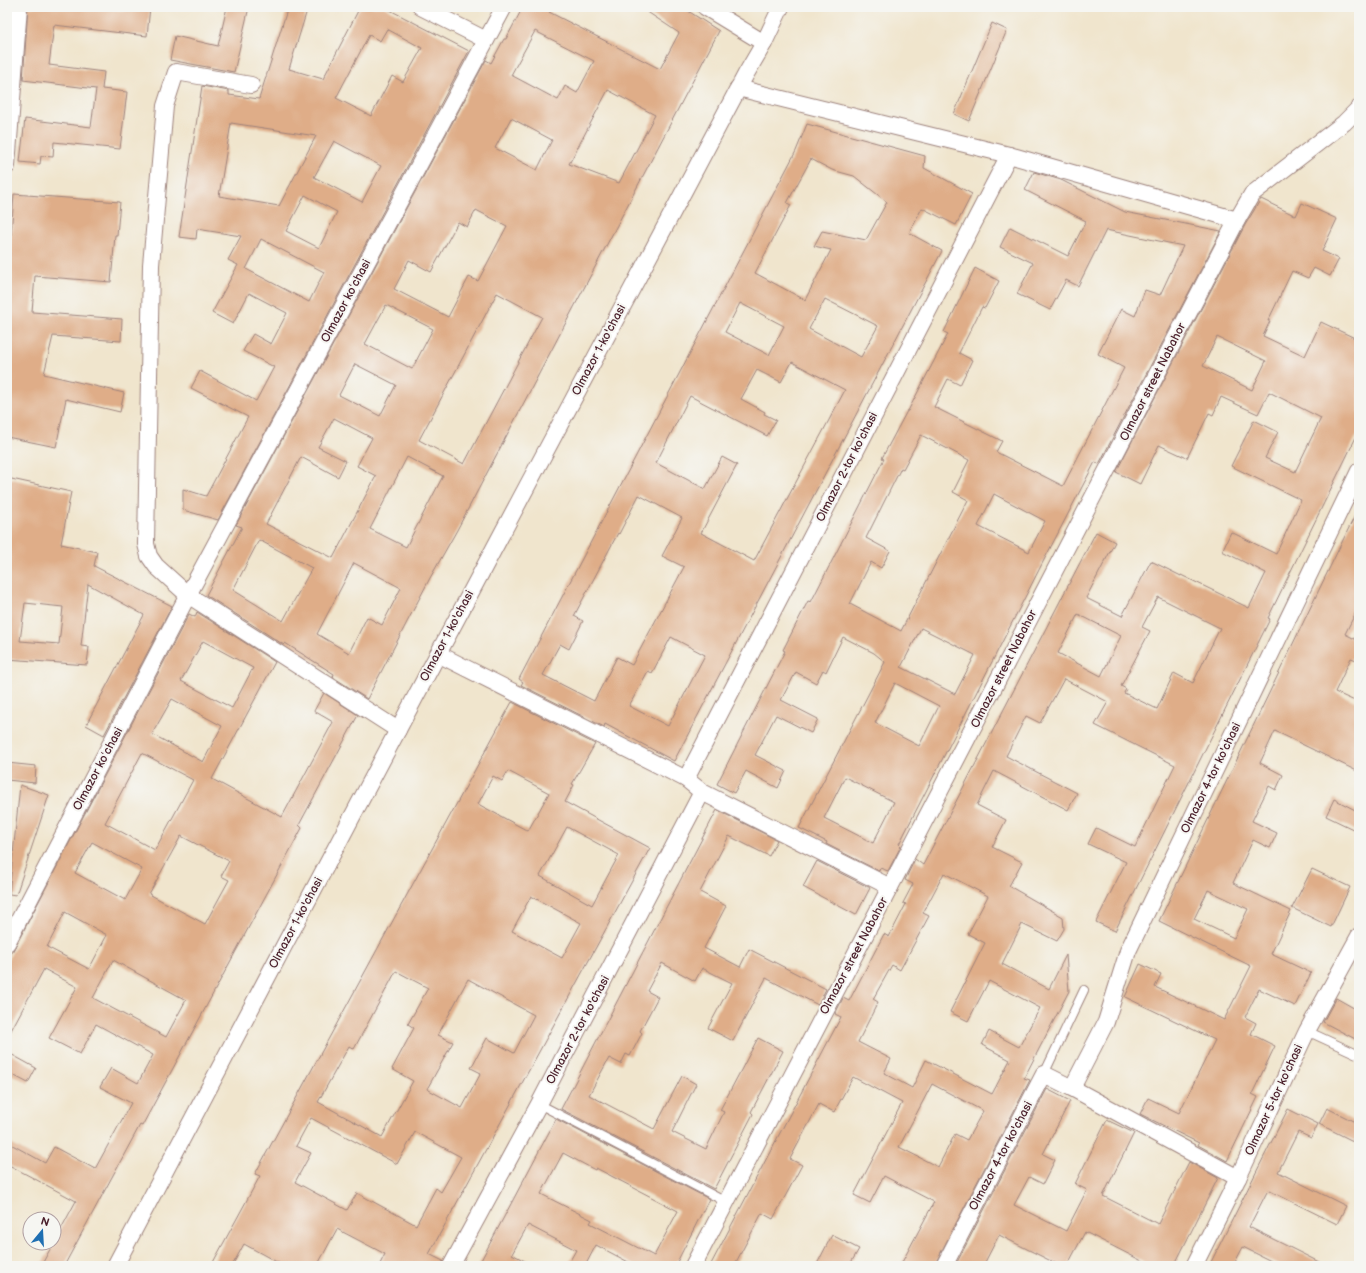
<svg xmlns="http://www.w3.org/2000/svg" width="1366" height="1273" viewBox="0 0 1366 1273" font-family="'Balsamiq Sans',sans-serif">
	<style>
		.building { fill: #dfad88; fill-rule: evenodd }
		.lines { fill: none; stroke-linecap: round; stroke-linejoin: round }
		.service-casing { stroke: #9d827c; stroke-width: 10 }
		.minor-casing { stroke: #9d827c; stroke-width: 18 }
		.service { stroke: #fff; stroke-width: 8 }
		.minor { stroke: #fff; stroke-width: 16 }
		.labels { text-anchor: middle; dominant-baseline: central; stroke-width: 4; stroke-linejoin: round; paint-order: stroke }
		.street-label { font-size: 12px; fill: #4a1f2b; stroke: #f6f6f2 }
	</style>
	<rect width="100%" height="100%" fill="#f6f6f2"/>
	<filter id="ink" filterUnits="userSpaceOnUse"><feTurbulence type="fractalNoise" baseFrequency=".025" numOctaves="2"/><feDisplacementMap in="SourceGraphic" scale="8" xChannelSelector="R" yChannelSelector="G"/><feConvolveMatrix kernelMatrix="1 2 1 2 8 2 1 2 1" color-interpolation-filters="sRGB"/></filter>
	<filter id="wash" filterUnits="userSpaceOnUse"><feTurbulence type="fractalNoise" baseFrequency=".012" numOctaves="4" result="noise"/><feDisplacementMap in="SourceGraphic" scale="16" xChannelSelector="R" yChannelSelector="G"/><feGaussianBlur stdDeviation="0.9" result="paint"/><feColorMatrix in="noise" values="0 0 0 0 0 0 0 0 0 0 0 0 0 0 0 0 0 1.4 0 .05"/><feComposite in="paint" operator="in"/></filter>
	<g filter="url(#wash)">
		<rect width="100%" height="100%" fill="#f0e5cd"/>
		<g id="blocks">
			<g class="building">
				<path d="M28,7h61l37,4v-4h24l-3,29 -93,-11 -5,40 55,7 -2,17 25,3 -7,57 -66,-7 -1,15 -12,-1 -1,8 -20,-2 5,-43 66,8 5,-38 -73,-9z"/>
				<path d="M227,7h22l-15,65 -64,-12 5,-24 43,10z"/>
				<path d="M288,7h20l-19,62 34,10 37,-72h24l85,44 -251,469 -35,-10v-21l23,7 42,-79 -57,-29 9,-17 56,30 18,-34 -31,-16 10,-17 18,10 16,-31 -38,-20 -16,31 -21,-11 26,-48 -10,-5 13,-24 -44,-7 -1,10 -17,-2 23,-151 27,5v4l30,4zM387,29l35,19 -19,34 -11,-6 -21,40 -35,-18 33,-63 11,6zM231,123l85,13 -37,70 -60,-10zM334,141l47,25 -19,36 -48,-25zM305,195l32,17 -18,36 -33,-17zM261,239l63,33 -15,30 -63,-33z"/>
				<path d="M523,7h29l-3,5 111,57 19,-36 -39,-26h42l37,24 -262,499 -27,48 -63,121 -34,-22 1,-3 -49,-31 -1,2 -78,-50 36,-68 -6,-2 250,-465 5,3 13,-24h2zM535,31l59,30 -17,32 -12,-7 -7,14 -47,-25zM608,90l47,25 -36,68 -50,-19zM511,118l41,22 -15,30 -42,-22zM476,210l31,16 -29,55 -9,-4 -21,40 -54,-28 15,-29 22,12 27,-50 9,5zM497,293l45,24 -78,147 -45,-24zM386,305l47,24 -21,40 -47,-25zM355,364l41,21 -16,31 -41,-21zM334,418l38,20 -15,28 19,10 -43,82 -67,-34 35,-67 37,20 8,-16 -28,-14zM407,457l36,19 -37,71 -36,-18zM259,540l53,28 -29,53 -50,-31zM354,563l47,25 -19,37 -15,-8 -18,36 -32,-19z"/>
				<path d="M992,23l15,7 -38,91 -15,-7z"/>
				<path d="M807,124l118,32 -1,12 48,26 -16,31 -34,-17 -13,25 33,18 -268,510 -69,-37 -1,3 -83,-42 2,-3 -4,-3 277,-528zM811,159l21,11 22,6 33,26 -21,38 -44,-9 -8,15 17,4 -26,50 -50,-27 36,-68 -4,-2zM825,299l53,27 -17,31 -52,-28zM740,303l44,23 -15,29 -44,-23zM792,362l53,28 -91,171 -53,-28 36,-68 -15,-8 -17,32 -49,-26 34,-67 77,40 9,-16 -12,-6 1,-2 -24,-13 16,-29 24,12zM639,495l43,23 -20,38 22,11 -52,98 -15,-8 -23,44 -51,-26 17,-31 9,5 14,-28 -9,-5 44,-83 1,1zM671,637l34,18 -37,71 -39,-20 19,-35 4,2z"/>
				<path d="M1034,172l27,8 64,32 96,19 -122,233 -4,-2 -51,98 -145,284 2,2 -13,25 -8,-3 -1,3 -53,-27 1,-2 -28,-14 86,-166 -11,-9 -31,-16 -17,35 -3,-2 -7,13 -20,-11 -15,28 37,19 -7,14 -35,-18 -21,40 31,16 -8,17 -32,-17 -12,22 -17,-9 68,-133 -2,-1 25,-49 3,1 73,-143 -2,-1 25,-47h1l40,-77 -4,-2 31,-64 24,13 -14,27 -3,-1 -23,46 13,7 -12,25 -12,-6 -14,28 68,34 -6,11 67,34 61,-118 -26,-14 23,-45 14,7 10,-26 15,5 23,-49 -77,-16 -28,56 -12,-6 -16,30 -33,-16 16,-31 -33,-16 10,-20 58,29 18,-35 -61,-31zM921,435l48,25 -16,32 15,8 -67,131 -51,-27 21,-42 10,6 9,-17 -24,-13 35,-70 2,1zM994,494l51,27 -16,31 -51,-26zM921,628l54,27 -20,39 -54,-27zM895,683l44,23 -20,40 -44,-23zM845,777l49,25 -21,41 -49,-25z"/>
				<path d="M14,194l106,8 -3,33h-2l-4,47 -76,-6 -3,36 90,7 -1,22 -68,-5 -9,38 80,19 -4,19 -54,-13 -10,48 -49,-10v-146z"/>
				<path d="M1261,199l35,17 6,-13 35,16 -15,32 17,8 -9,17 -16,-8 -6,10 -16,-7 -24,50h2l-7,15 42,20 16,-34 38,18v91l-91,187 2,1 -155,312 -19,-9 30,-60 -38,-18 8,-16 39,19 40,-82 -80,-40 13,-23 -44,-23 -24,44 -14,-7 -20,40 71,37 -9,17 -74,-39 -17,34 29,15 -14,27 30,15 -13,24 54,31 1,12 -7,12 -35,-17 -20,40 47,25 17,-34 3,36 -45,87 6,2 -94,182 -1,4h-35l34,-64 -50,-26 -14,27 -16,-8 48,-92 -49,-26 -19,35 -15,-8 -29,55 12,6 -29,54 -11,-6 -28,53h-24l131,-249 -6,-3 8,-16 6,3 35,-67 5,3 17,-33 -3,-1 10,-19 -8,-4 10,-21 8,6 173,-333 19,10 -29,56 36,18 29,-55 30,15v-1l68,33 17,-35 -44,-22 9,-19 45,22 25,-54 -70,-34 23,-46 24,12 -13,26 30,14 26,-54 -52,-26 -11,22 -37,-17 -8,18 -4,-2 -22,45 -28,-13 -19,39 -24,-12 129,-247zM1217,337l49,24 -14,29 -49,-24zM1158,597l62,31 -27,55 -19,-10 -17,36 -33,-16 2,-4 -5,-3 29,-55 -8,-4zM1078,614l43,22 -20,40 -43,-23zM944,873l44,23 -20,38 17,9 -35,69 18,9 21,-40 51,27 -21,39 -30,-16 -7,14 28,15 -18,34 -66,-34 -14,28 -28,-15 7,-14 -33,-17 20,-40 -5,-3 19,-34 8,5 29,-54 -6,-3zM932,1084l51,27 -16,29 -12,-6 -17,33 -39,-20z"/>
				<path d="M7,478l64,14 -10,52 36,8 -3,14 78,40 -68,129 -18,-10 58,-110 -56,-31 -7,62 8,1 -2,18 -80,-6zM25,603l38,4 -4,37 -39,-3z"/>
				<path d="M1359,507v99l-14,28 14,7v20l-8,-3 -16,34 24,11v69l-84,-41 -15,32 23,12 -7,15 -7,-4 -17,35 25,12 -7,15 -17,-8 -20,43 58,28 -20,43 40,19 -16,33 -36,-17 -14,28 11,6 -5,11 24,12 -23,48 6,3 -31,64 -29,-16 1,-2 -59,-29 8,-16 31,15 36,-73 -90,-43 15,-33 21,10 -6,13 69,33 27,-54 -92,-45zM1208,890l40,19 -14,29 -40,-19z"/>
				<path d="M197,612l78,50 -63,117 70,38 51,-95 -19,-11 10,-18 34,22 -59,110 3,3 -160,298 -2,-1 -76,141h-23l35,-65 -69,-37v-22l38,21 9,-16 41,22 36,-66 -31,-16 11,-19 27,15 15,-28 -57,-31 -16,30 -31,-16 28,-51 -33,-18 -37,69v-77l8,-14 174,-333 6,3zM203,641l50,27 -21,40 -51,-27zM172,699l50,27 -19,36 -51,-28zM142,753l51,27 -38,70 -50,-27zM181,836l48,25 -8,15 8,4 -24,44 -56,-30zM92,842l50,27 -17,31 -50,-27zM65,912l42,23 -18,34 -42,-22zM113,960l73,40 -20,37 -73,-39z"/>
				<path d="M512,702l83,42 -23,40 2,1 -9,17 85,46 -221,406 14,7 -1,5h-63l6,-12 -48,-25 -20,37h-33l-40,-22 -12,22h-21l49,-90 -5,-2zM508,771l41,22 -21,38 -50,-27 15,-28 9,5zM567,827l52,28 -27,50 -52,-29zM531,896l50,27 -19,35 -50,-27zM396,971l32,17 -20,36 6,4 -22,41 21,12 -31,56 -64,-35 31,-56 5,3zM468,979l66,36 -20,38 -27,-15 -16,30 10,5 -19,35 -35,-19 26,-47 -15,-7zM311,1118l86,46 18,-32 46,25 -20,35 -5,-4 -20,37 -59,-32 -10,17 -52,-28 16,-29 -15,-7z"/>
				<path d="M7,763l29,3 -1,17 -28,-3z"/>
				<path d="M20,785l29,10 -33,100 -7,-1z"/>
				<path d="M1334,799l25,13v20l-33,-16z"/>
				<path d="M717,810l60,30 -8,16 -40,-20 -29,56 26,14 -22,42 36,19 9,-18 77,40 -8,16 -52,-27 -33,63 -25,-13 24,-45 -30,-15 -7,13 -33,-18 -15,28 11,6 -18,34 2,2 -12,23 -4,-2 -5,10 -12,-6 -20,37 65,34 28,-53 14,8 -24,48 34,17 18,-37 -4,-2 38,-72 25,13 -32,61 2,2 -39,75 -153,-80z"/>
				<path d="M817,861l53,27 -14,27 -53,-28z"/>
				<path d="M1312,869l38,18 -19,40 -39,-19z"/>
				<path d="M1336,998l23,13v30l-36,-19z"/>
				<path d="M7,1052l29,16 -8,15 -21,-11z"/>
				<path d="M1047,1089l23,12 -27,53 12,6 -12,24 -14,-7 -15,28 52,26 21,-41 -12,-6 32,-64 27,13 -31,63 55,28 31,-62 29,16 -44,88h-22l-67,-34 -18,34h-6l-62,-31 -16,31h-28z"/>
				<path d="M1327,1108l32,16v20l-40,-20z"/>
				<path d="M1288,1109l30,15 -7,14 -13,-6 -20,40 68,34 -9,18 -69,-34 -19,37 78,39h-46l-38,-19 -10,19h-24z"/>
				<path d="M556,1119l153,80 -34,67h-39l-40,-21 -11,21h-18l9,-16 -48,-25 -16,29 22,12h-56zM563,1153l32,17 1,-2 82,43 -24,45 -64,-33 2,-3 -51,-26z"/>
				<path d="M832,1235l27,14 -10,17h-33z"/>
			</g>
		</g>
	</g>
	<g filter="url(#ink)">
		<use href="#blocks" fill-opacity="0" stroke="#9d827c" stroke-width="1"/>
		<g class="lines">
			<g class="service-casing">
				<g id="service">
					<path d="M1307,1031l52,24"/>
					<path d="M1044,1074l40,-84"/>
					<path d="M539,1104l187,98"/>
				</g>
			</g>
			<g class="minor-casing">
				<g id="minor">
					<path d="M421,7l65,33"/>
					<path d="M705,7l59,36"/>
					<path d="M251,85l-75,-13 -11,34 -14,159 -5,279 3,12 7,10 32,29 210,135"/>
					<path d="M738,88l271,67 228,65"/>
					<path d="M7,166l12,-159"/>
					<path d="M438,654l248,125 16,13 188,95"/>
					<path d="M686,779l323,-624"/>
					<path d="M7,943l181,-348 316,-588"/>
					<path d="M1072,1088l34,-66 22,-71 231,-480"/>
					<path d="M115,1266l323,-612 308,-580 18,-31 17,-36"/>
					<path d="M451,1266l88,-162 163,-312"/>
					<path d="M693,1266l544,-1046 15,-26 92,-71 15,-15"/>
					<path d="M944,1266l100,-192 28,14 166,90"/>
					<path d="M1194,1266l44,-88 69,-147 52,-95"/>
				</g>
			</g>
			<use href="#service" class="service"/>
			<use href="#minor" class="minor"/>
		</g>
	</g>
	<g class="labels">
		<g class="street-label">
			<text transform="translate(346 301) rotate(-62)">Olmazor koʻchasi</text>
			<text transform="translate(599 350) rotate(-62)">Olmazor 1-ko'chasi</text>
			<text transform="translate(1153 382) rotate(-63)">Olmazor street Nabahor</text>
			<text transform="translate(847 467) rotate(-63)">Olmazor 2-tor ko'chasi</text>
			<text transform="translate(447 636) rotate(-62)">Olmazor 1-ko'chasi</text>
			<text transform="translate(1004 669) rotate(-63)">Olmazor street Nabahor</text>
			<text transform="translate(98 769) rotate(-62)">Olmazor koʻchasi</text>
			<text transform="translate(1211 778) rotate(-64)">Olmazor 4-tor ko'chasi</text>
			<text transform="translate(296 923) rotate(-62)">Olmazor 1-ko'chasi</text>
			<text transform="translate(854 956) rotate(-62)">Olmazor street Nabahor</text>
			<text transform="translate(578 1030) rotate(-62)">Olmazor 2-tor ko'chasi</text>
			<text transform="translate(1274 1100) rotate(-65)">Olmazor 5-tor ko'chasi</text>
			<text transform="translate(1001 1156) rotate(-62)">Olmazor 4-tor ko'chasi</text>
		</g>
	</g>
	<rect width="1366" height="1273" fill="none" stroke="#f6f6f2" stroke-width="24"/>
	<g transform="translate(42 1231) rotate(18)"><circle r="19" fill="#f6f6f2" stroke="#b1a0a2"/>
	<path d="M0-3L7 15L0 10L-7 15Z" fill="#1f6fb2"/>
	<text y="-6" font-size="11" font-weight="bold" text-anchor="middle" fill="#4a1f2b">N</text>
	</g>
</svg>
